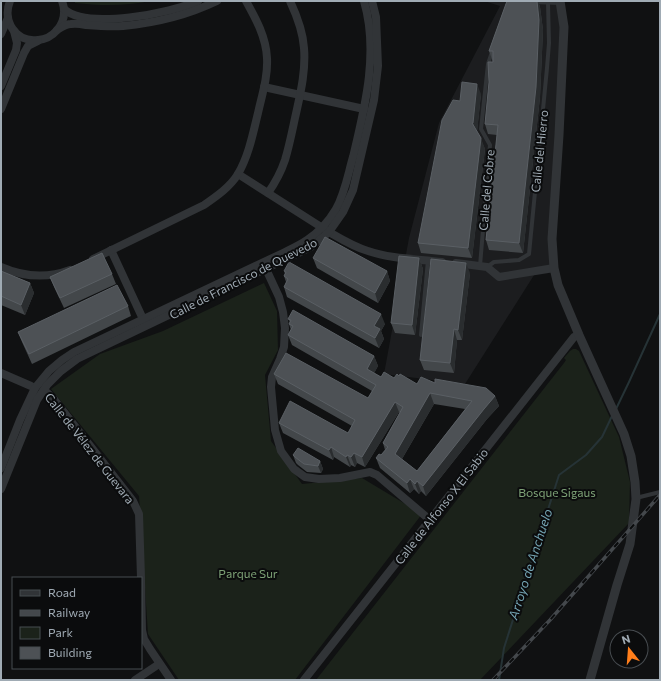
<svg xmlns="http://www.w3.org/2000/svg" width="661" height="681" viewBox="0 0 661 681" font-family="Commissioner,sans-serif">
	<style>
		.built { fill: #1c1d1f }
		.green { fill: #1b221a }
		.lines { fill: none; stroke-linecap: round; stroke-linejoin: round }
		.stream { stroke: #263336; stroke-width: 2 }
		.service { stroke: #313437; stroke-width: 4 }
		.minor { stroke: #313437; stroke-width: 8 }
		.tertiary { stroke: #313437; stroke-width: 9 }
		.rail-casing { stroke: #44484c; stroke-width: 3.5 }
		.rail { stroke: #0b0c0d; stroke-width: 2; stroke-dasharray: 6; stroke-linecap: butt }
		.wall { fill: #43474a; fill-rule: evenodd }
		.shaded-wall { fill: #2a2d2f }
		.building { fill: #4d5155; stroke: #5a5f64; fill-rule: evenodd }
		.labels { text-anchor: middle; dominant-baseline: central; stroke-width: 4; stroke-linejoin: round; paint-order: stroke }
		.street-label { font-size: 12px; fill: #a0abb4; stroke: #0b0c0d }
		.park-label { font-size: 12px; fill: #7da176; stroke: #0b0c0d }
		.water-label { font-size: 13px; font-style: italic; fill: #74a4b3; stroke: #0b0c0d }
	</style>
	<rect width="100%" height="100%" fill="#101112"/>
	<path class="built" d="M484,1h76l4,26 -10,241 -18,4 -71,112 -81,-10 25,-136 30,-115 61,-117z"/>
	<g class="green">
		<path d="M75,1h76c-25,5 -50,5 -76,2z"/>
		<path d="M264,283l13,28 1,39 -13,25 6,66 31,43 60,-6 60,36 -127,166h-116l-31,-46 -9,-138 -88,-107 49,-35 63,-23z"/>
		<path d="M573,349h3l3,2 40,86 11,45 -1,41 -149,157h-164l248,-317 2,-3 -2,-2 6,-7z"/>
	</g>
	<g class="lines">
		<g class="stream">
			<path d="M616,409l13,-27 31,-68"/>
			<path d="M499,680l5,-32 55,-173 27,-20 16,-18 10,-21"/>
		</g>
		<g class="service">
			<path d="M534,2l26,1"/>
			<path d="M480,266l10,-121 -9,-16 7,-65 4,-12"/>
			<path d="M487,267l7,-5 25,-2 10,-6 18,-186 2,-25 -1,-40"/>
			<path d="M421,335l7,-75"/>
			<path d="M636,498l24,-6"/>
		</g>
		<g class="minor">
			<path d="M10,1c-8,20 6,42 28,39 15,-1 27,-15 26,-30 0,-3 -1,-6 -2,-9"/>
			<path d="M64,9c23,21 107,4 134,-8"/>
			<path d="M57,30c5,-3 9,-6 14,-6 5,-1 10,0 15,1 12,1 25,2 37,1 33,-3 65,-11 94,-25"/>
			<path d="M1,34l7,-16"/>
			<path d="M1,86l15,-36 1,-7 -3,-12"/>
			<path d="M264,87l100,22"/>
			<path d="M1,109l23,-56 4,-7 10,-5"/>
			<path d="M238,174l91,58c12,7 25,15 39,19 23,8 50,8 74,11"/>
			<path d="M268,193c7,-10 13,-21 17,-33 4,-13 7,-28 10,-42 5,-23 11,-46 9,-70 -1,-16 -7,-32 -14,-47"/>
			<path d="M111,250l32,69"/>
			<path d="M93,259l111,-54c13,-9 26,-18 34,-31 11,-19 15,-41 20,-61 4,-18 10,-36 9,-55 -1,-21 -11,-39 -21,-57"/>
			<path d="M456,263l31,4 12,10 55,-9"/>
			<path d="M1,267c23,10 45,12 69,3"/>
			<path d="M266,269l13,28 4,15 2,16 -1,19 -4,12 -8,18 -1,10 4,43 6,21 13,18 11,8 14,2 21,-1 30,-6 7,3 53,45"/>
			<path d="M1,373l30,13 4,2"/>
			<path d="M44,390l9,8 80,103 6,13 2,64"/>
			<path d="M1,468l19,-48 15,-32 14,-17 13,-11 12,-8 209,-99c8,-4 17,-8 24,-13 12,-8 22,-19 29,-31 9,-16 12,-35 17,-52 12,-50 26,-105 11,-156"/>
			<path d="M1,489l36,-89 10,-15 14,-14 16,-12 234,-112 18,-15 14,-20 10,-22 21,-90 4,-34 -2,-49 -4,-16"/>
			<path d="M141,580l1,50 2,9 6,10 21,31"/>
			<path d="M135,680l24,-16"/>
			<path d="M304,680l270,-343 5,-2"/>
		</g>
		<path class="tertiary" d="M560,1l4,26 -5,108 -7,104 2,29 4,17 21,50 45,99 7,22 4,26 1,17 -6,45 -13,41 -27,95"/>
		<g class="rail-casing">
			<path id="rail" d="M493,680l57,-60 110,-125"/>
		</g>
		<use href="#rail" class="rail"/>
	</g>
	<g class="wall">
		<path d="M507,1h31l2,6 3,23 -3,67 -17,156 -34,-3 -3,-10 11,-105 -9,-1 -3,-10 8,-62 -4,-11z"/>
		<path d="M481,94l-4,37 8,18 -13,109 -51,-5 -3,-10z"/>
		<path d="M313,258l74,13 3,10 -12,22 -61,-35z"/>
		<path d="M419,258l4,11 -8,66 -20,-2 -4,-10z"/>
		<path d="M1,271l29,12 4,10 -9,22 -24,-10z"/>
		<path d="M284,271l101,53 -4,7 3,8 -5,9 -92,-51 -3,-10 2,-5 -2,-6 1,-2z"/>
		<path d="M470,273l-8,67h-5l-3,33 -30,-3 -4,-10z"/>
		<path d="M112,274l4,10 -52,24 -10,-21 -4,-10z"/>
		<path d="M128,306l3,10 -99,48 -10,-22 -4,-10z"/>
		<path d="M288,319l86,37 4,10 -4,7 7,4 13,1 23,6 18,-1 60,13 4,10 -12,13 -61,77 -5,-5 -2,3 -5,-5 -4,4 -30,-25 -4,-10 5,-3 4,-5 -2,-7 17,-30 -1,-1 -34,55 -8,-4 -2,4 -4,-2 -1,2 -16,-10 -1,3 -50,-27 -4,-10 69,10 4,-7 -74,-42 -4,-10 94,24 4,-7 -80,-46 -4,-10 3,-5 -2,-6 1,-2zM434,404l31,5 -48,62 -15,-12z"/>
		<path d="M293,455l27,6 3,8 -2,4 -14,-1 -9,-7 -2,-2z"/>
	</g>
	<g class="shaded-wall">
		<path d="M537,1h1l2,6 3,23 -3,67 -17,156 -4,-10z"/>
		<path d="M477,84l4,10 -4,39 -4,-10z"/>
		<path d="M481,138l4,11 -13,109 -4,-10z"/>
		<path d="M419,258l4,11 -8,66 -3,-10z"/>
		<path d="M466,263l4,10 -8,67 -4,-10z"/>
		<path d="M387,271l3,10 -12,22 -3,-10z"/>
		<path d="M30,283l4,10 -9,22 -4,-10z"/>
		<path d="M381,314l4,10 -4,7 3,8 -5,9 -4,-10 -1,-12z"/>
		<path d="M454,329l3,11 -3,33 -4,-10z"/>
		<path d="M374,356l4,10 -7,13 -4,-10z"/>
		<path d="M430,393l4,11 -35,60 -4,-10z"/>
		<path d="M495,396l4,10 -12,13 -61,77 -3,-10 61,-77z"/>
		<path d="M395,402l4,10 -34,55 -3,-10z"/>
		<path d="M331,447l3,10 -1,3 -4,-10z"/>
		<path d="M354,453l3,10 -2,4 -4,-10z"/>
		<path d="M347,455l4,10 -1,2 -4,-10z"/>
		<path d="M320,461l3,8 -2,4 -3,-7z"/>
		<path d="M410,479l4,10 -4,4 -3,-10z"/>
		<path d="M417,481l4,10 -2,3 -4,-10z"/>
	</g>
	<g class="building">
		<path d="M507,1h30l2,19 -3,67 -17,156 -33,-3 12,-115 -13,-1 4,-42 -1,-20h5v-11h-4z"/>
		<path d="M462,82l15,2 -4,39h-1l9,15 -13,110 -50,-5 24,-123 11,-20 7,1z"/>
		<path d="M325,237l62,34 -12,22 -62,-35z"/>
		<path d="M102,253l10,21 -52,24 -10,-21z"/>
		<path d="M399,256l20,2 -7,67 -21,-2z"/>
		<path d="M431,259l35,4 -8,67 -4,-1 -4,34 -30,-3z"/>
		<path d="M289,262l92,52 -7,12 6,3 -5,9 -91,-51 4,-8 -4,-3 2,-4 -2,-1z"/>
		<path d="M1,271l29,12 -9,22 -20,-9z"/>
		<path d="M117,285l11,21 -99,48 -11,-22z"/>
		<path d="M293,310l81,46 -7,13 14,8 3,-5 10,6 3,-4 2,2 1,-2 17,10 4,-7 14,6v-4l51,9 9,8 -11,13 -61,77 -6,-5 -2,3 -5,-5 -3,4 -31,-25 3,-4 2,1 7,-8 -5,-4 20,-36 -8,-5 -33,55 -8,-4 -3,4 -4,-2 -1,2 -15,-10 -2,3 -50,-27 11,-22 58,32 7,-13 -81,-46 12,-21 82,45 8,-13 -88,-50 5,-9 -4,-2 2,-4 -3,-1zM430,393l42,8 -55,70 -22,-17z"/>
		<path d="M298,448l22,13 -2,5 -14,-2 -9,-7 -2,-2z"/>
	</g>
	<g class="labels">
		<g class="street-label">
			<text transform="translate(539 151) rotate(-84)">Calle del Hierro</text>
			<text transform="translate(486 190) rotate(-85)">Calle del Cobre</text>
			<text transform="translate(243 278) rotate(-27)">Calle de Francisco de Quevedo</text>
			<text transform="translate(90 448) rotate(52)">Calle de Vélez de Guevara</text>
			<text transform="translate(441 506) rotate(-52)">Calle de Alfonso X El Sabio</text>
		</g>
		<g class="park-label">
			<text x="557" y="492">Bosque Sigaus</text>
			<text x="248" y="573">Parque Sur</text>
		</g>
		<g class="water-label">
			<text transform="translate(530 564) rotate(-72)">Arroyo de Anchuelo</text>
		</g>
	</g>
	<rect width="661" height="681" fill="none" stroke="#a0abb4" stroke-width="4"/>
	<rect x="12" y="577" width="130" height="92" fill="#0b0c0d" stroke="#474c50"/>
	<rect x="20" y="590" width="20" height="6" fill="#313437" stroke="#474c50"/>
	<text x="48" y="597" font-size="12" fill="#a0abb4">Road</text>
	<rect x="20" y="610" width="20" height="6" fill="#44484c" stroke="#474c50"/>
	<text x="48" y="617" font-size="12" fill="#a0abb4">Railway</text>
	<rect x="20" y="627" width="20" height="12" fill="#1b221a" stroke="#474c50"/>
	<text x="48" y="637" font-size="12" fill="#a0abb4">Park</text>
	<rect x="20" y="647" width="20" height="12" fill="#4d5155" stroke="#474c50"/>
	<text x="48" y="657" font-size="12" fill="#a0abb4">Building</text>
	<g transform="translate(629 649) rotate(343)"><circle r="19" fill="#0b0c0d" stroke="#474c50"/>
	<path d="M0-3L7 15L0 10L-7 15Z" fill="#ff7e1b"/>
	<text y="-6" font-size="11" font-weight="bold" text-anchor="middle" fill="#a0abb4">N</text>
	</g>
</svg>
